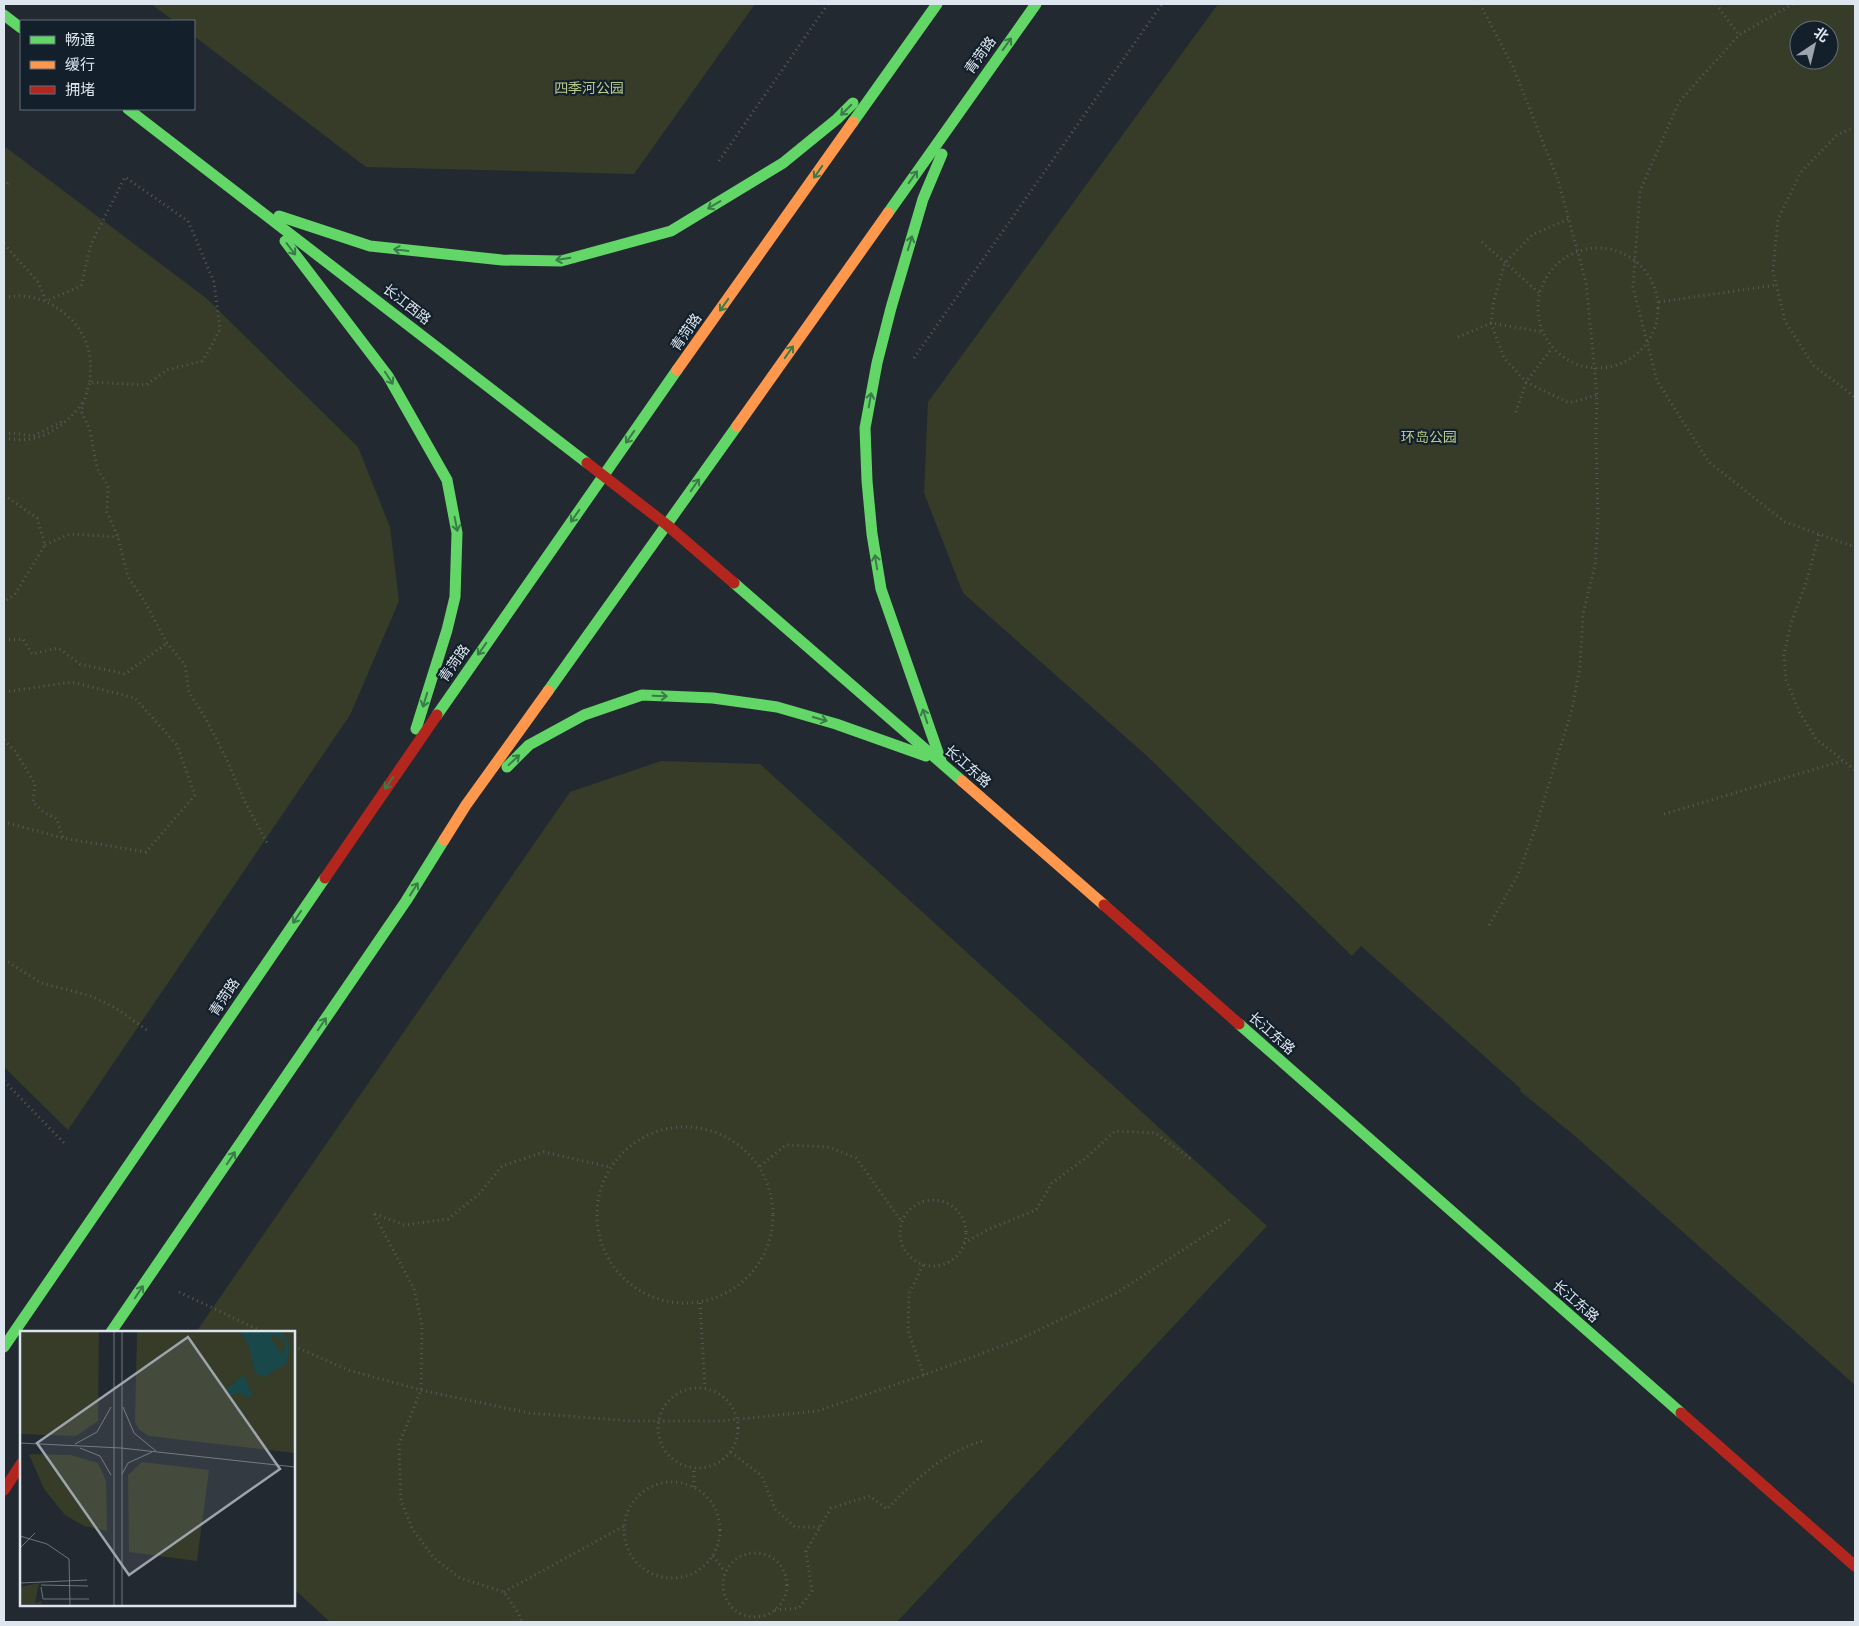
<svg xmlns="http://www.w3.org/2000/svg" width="1859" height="1626" viewBox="0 0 1859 1626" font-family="Ubuntu,'Noto Sans SC',sans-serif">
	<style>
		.green { fill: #363c28; fill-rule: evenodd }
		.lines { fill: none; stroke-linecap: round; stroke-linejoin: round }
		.path { stroke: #585a5a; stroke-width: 3; stroke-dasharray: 1 4; stroke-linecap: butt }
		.fast { stroke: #63d668; stroke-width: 11 }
		.slow { stroke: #ff974d; stroke-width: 11 }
		.jam { stroke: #b3261e; stroke-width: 11 }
		.oneway { stroke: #3b7b4a }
		.labels { text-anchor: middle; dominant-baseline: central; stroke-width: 4.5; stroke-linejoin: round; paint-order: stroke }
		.street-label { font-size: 14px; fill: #dde6ee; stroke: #13202c }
		.park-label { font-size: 14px; fill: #b9ca8c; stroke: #13202c }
		.inset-road { fill: none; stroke: #6d757c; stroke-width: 1 }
		.view { fill: #9ca4ac; fill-opacity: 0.15; stroke: #9ca4ac; stroke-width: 2.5 }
		.inset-edge { fill: none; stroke: #dde6ee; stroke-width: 2.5 }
	</style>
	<rect width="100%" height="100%" fill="#222930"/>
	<g class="green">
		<path d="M151,4h604l-121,170 -268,-7 -172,-131v-15h-20z"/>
		<path d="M1218,4h637v1381l-279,-248 -56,-46 1,-2 -160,-143 -9,10 -205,-200 -184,-163 -39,-100 4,-91zM1799,30h30v30h-30z"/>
		<path d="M4,146l202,152 152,149 32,80 9,74 -49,114 -282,415 -64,-63z"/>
		<path d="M661,761l99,3 507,462 -370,396h-567l-36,-33v-257h-98l374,-540z"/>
	</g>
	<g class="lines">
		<g class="path">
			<path d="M1480,4l33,63 45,113 28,102 11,113 -1,36 2,91 -3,43 -12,49 -3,53 -8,42 -36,117 -18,49 -30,52"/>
			<path d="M1716,4l23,31"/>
			<path d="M1793,4l-54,31 -60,67 -39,89 -7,96 24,94 52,81 76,60 70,25"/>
			<path d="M1855,127l-18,8 -36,37 -23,47 -5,52 12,50 28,44 42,32"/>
			<path d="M719,161l109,-157"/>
			<path d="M4,180l4,3 -4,4"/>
			<path d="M1568,219l-36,16 -27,28 -11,37 -3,23 13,35 22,24 43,21 28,-8"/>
			<path d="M1482,242l57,51"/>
			<path d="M4,244l34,38 8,19 35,-15 10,-42 34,-67 63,44 26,61 6,47 -9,18 -9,14 -35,9 -21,15 -56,-3 -9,29 9,19 7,38 11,18 -1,26 11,25 10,40 17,25 22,41 18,22 4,27 17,27 21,41 17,40 23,43"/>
			<circle cx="1598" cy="308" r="60"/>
			<path d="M4,298c38,-10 82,21 86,60 1,8 0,16 0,24"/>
			<path d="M1659,302l117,-17"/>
			<path d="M1458,337l33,-14 51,9"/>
			<path d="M914,358l248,-354"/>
			<path d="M1516,412l10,-30 26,-34"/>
			<path d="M4,434l9,-1 20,3 32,-16"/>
			<path d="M4,438c35,7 59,-9 79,-36"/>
			<path d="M4,495l33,23 8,27 -30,49 -11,8"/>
			<path d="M1819,535l-13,48 -15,40 -7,32 2,25 14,33 16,26 39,31"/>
			<path d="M45,545l25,-11 48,3"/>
			<path d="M4,640l19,-1 9,15 26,-6 22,16 45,10 42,-31"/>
			<path d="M4,692l68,-10 63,16 42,47 18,50 -49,57 -83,-14 -59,-16"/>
			<path d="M4,740l11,11 20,33 -2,18 10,10 14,7 6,19"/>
			<path d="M1664,814l178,-53"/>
			<path d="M4,959l37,24 50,13 23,11 33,23"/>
			<path d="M4,1081l61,63"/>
			<circle cx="685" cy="1215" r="88"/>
			<path d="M760,1166l26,-21 43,2 27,11 46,64"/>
			<circle cx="933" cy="1233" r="33"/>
			<path d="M374,1214l40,75 8,36 -1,65 -22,54 2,57 12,29 21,28 26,20 44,14 15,22 3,8"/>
			<path d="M375,1214l29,11 44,-6 31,-25 23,-28 42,-14 66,15"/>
			<path d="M964,1243l25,-14 47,-19 16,-27 35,-26 28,-26 40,2 36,26"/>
			<path d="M923,1265l-14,29 -1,37 16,44"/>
			<path d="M179,1292l84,40"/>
			<path d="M700,1303l5,85"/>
			<path d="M294,1346l54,24 73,20 108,23 102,8h90l96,-10 107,-36 94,-35 100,-48 114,-74"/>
			<circle cx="698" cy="1428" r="40"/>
			<path d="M731,1452l31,24 13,33 20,18h25"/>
			<circle cx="672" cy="1530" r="48"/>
			<path d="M694,1487v-18"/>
			<circle cx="755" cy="1585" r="32"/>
			<path d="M713,1556l12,16"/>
			<path d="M504,1592l120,-66"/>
			<path d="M775,1610l24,-2 13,-17 -6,-40 25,-43 39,-12 17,13c26,-27 59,-59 96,-68"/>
		</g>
		<g class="fast">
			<path d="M4,15l17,13"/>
			<path d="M128,109l459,354"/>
			<path d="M853,122l84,-118"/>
			<path d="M888,213l148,-209"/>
			<path d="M279,216l91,30 132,14 59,1 110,-30 112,-68 54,-44 16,-16"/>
			<path d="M285,241l103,135 59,104 10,53 -2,64 -8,33 -31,99"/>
			<path d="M734,583l228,198"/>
			<path d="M548,691l189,-265"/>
			<path d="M437,715l240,-345"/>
			<path d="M941,761l-60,-172 -9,-55 -5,-53 -2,-53 12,-65 14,-55 32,-109 19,-45"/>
			<path d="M507,767l22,-22 55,-30 58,-20 71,3 64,9 59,17 90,32"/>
			<path d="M1239,1024l442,389"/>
			<path d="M111,1332l295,-431 38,-61"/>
			<path d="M4,1347l321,-469"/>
		</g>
		<g class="slow">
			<path d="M677,370l176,-248"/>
			<path d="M737,426l151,-213"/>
			<path d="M962,781l142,124"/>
			<path d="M444,840l22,-35 82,-114"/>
		</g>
		<g class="jam">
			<path d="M587,463l80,62 67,58"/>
			<path d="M325,878l112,-163"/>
			<path d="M1104,905l135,119"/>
			<path d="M1681,1413l174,153"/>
			<path d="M4,1490l17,-26"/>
		</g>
	</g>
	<defs><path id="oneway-shaft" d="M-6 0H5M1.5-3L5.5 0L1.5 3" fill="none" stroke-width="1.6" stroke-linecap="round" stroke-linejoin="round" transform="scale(1.25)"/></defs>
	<g class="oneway">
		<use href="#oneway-shaft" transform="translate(1007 44) rotate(-54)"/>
		<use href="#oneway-shaft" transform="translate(846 110) rotate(135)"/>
		<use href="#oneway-shaft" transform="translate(818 172) rotate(125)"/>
		<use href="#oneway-shaft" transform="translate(913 177) rotate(-55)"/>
		<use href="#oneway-shaft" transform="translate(714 205) rotate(149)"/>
		<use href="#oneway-shaft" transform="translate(910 243) rotate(-73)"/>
		<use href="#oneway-shaft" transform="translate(291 249) rotate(53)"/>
		<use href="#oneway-shaft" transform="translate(401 250) rotate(-173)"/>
		<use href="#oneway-shaft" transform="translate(563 259) rotate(170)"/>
		<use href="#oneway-shaft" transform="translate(724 305) rotate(125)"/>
		<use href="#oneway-shaft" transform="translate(789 352) rotate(-55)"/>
		<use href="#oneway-shaft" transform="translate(389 378) rotate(57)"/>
		<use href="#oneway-shaft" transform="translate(870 400) rotate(-80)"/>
		<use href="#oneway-shaft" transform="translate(630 437) rotate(125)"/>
		<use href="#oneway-shaft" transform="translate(695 485) rotate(-55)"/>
		<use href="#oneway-shaft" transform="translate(575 516) rotate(125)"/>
		<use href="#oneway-shaft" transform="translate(456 524) rotate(79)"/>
		<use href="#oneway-shaft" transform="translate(876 562) rotate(-99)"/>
		<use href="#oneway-shaft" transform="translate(482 649) rotate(125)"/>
		<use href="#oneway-shaft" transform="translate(660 696) rotate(2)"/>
		<use href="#oneway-shaft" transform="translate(425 700) rotate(107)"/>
		<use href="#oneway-shaft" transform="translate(925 716) rotate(-108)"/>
		<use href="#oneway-shaft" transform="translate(820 719) rotate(16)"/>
		<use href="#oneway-shaft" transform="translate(514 760) rotate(-43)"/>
		<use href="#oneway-shaft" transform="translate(389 783) rotate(124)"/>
		<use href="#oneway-shaft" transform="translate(414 889) rotate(-58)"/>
		<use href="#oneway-shaft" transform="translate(297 917) rotate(124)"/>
		<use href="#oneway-shaft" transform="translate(322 1024) rotate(-56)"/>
		<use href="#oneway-shaft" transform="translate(231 1158) rotate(-56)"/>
		<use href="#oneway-shaft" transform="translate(139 1292) rotate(-56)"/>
	</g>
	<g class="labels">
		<g class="street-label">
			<text transform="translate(980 55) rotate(-54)">青菏路</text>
			<text transform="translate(407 304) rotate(38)">长江西路</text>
			<text transform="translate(686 332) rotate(-55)">青菏路</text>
			<text transform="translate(454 663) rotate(-55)">青菏路</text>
			<text transform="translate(968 766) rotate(41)">长江东路</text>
			<text transform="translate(224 997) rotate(-56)">青菏路</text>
			<text transform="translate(1272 1033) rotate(41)">长江东路</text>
			<text transform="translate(1576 1301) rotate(41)">长江东路</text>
		</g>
		<g class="park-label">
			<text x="589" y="88">四季河公园</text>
			<text x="1429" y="437">环岛公园</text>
		</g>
	</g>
	<g transform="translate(20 1331)">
		<rect width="275" height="275" fill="#222930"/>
		<path d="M0,0h79l-1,90 -22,15 -56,-2zM117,0h158v122l-146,-17 -9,-6 -5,-7zM9,123l42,1 27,8 8,18 1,50 -23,-5 -19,-11 -21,-26zM122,131l67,8 -12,91 -68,-9 -1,-77zM19,252l-4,20 6,-2 1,3h-21l-1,-17z" fill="#363c28"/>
		<path d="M220,0l41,1 9,12 -3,19 -23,14 -9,-4 -6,-27zM253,3l13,8 -3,13 -12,-16zM224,44l7,17v6l-11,-5 -10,2 -5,-5z" fill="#184849" fill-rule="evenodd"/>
		<path class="inset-road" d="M94,0v275M102,0v275M103,76l11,26 22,18M0,112l101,5 174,19M55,113l22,-12 14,-25M60,117l20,8 11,19M102,143l6,-11 24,-11M0,205l27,8 22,15 1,47M0,217l15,-15M0,252l67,-3M21,254l47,1M21,256l2,12h46"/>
		<path class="view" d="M168,6l92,132 -151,106 -92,-132z"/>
		<rect width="275" height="275" class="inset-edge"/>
	</g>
	<rect width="1859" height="1626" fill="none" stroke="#dde6ee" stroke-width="10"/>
	<rect x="20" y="20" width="175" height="90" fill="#13202c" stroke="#646f7a"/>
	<rect x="30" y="36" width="25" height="8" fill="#63d668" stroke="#646f7a"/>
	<text x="65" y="45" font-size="15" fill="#dde6ee">畅通</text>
	<rect x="30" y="61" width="25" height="8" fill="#ff974d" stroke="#646f7a"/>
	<text x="65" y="70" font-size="15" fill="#dde6ee">缓行</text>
	<rect x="30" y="86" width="25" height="8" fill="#b3261e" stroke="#646f7a"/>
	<text x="65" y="95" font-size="15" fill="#dde6ee">拥堵</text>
	<g transform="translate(1814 45) rotate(35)"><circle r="24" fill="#13202c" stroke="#646f7a"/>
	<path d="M0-4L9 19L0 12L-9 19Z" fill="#9ca4ac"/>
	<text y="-8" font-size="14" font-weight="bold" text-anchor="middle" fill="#dde6ee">北</text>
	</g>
</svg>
